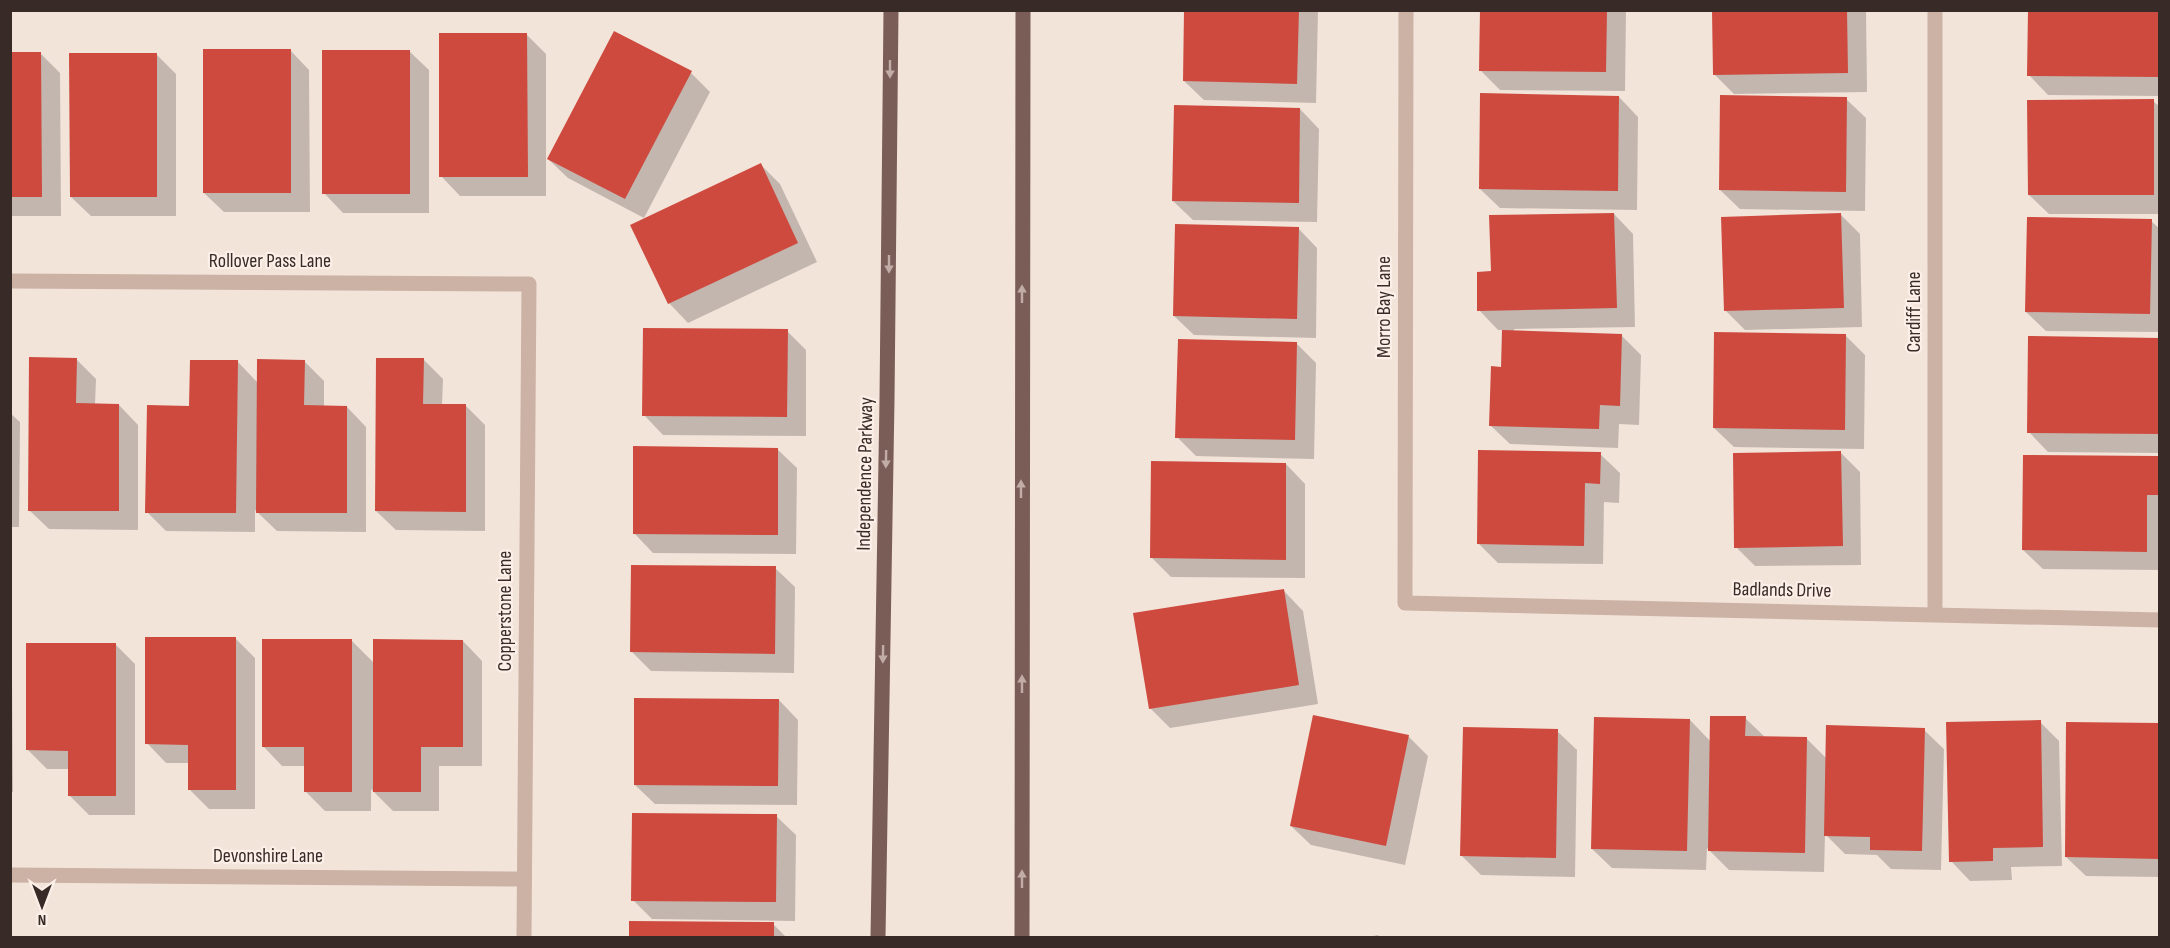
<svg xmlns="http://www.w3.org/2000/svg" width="2170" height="948" viewBox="0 0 2170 948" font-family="'Sofia Sans Condensed',sans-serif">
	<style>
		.shadow { fill: #0003 }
		.building { fill: #ce4a3e }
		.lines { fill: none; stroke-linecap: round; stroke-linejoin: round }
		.minor { stroke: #ccb1a5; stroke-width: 15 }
		.major { stroke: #7b5d57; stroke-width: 15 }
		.oneway { fill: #c1ada6 }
		.labels { text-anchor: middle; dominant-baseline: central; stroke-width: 4.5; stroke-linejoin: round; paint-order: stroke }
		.street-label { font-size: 20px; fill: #382a27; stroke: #fbefe7 }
	</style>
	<rect width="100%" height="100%" fill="#f3e4da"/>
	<g class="shadow">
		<path d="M1186,10h132l-2,93 -112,-3 -20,-19z"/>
		<path d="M1481,10h145l-1,81 -125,-1 -20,-20z"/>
		<path d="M1714,10h152l1,82 -133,2 -19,-19z"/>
		<path d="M2160,10v86l-112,-1 -19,-20z"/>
		<path d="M526,34l20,20v142h-86l-19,-20z"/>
		<path d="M290,50l19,20 1,142h-86l-20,-19z"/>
		<path d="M409,51l20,19v143h-86l-19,-20z"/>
		<path d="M10,54h31l19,19 1,143h-51z"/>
		<path d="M157,55l19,19v142h-85l-20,-19z"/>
		<path d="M691,73l19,19 -66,126 -76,-40 -20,-19z"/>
		<path d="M1619,97l19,20 -1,93 -137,-2 -20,-19z"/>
		<path d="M1846,99l20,19 -1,93 -125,-2 -20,-19z"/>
		<path d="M2153,101l7,6v107h-111l-20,-19z"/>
		<path d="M1300,109l19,20 -2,93 -124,-2 -20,-19z"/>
		<path d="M761,165l19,19 37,78 -129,61 -19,-20z"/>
		<path d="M1614,214l19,20 2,93 -121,2v3l108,4 19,19 -2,70 -20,-1 -1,24 -108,-4 -20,-19 12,-57 1,-38h-5l-19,-20 13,-38z"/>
		<path d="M1841,215l19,19 2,93 -117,3 -20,-20z"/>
		<path d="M2151,221l9,8v103l-114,-1 -20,-19z"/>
		<path d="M1298,228l19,20 -1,90 -122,-3 -20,-19z"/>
		<path d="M787,331l19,19v86l-143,-1 -19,-20z"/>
		<path d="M1846,336l19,19 -1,94 -130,-2 -20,-19z"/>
		<path d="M2160,339v114l-112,-1 -19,-20z"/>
		<path d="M1297,344l19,19 -2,96 -118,-3 -19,-19z"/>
		<path d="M76,359l20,20 -1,26h24l19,20v105l-89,-1 -20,-19z"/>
		<path d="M423,359l20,20 -1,27h24l19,19v106l-89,-1 -20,-19z"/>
		<path d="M237,361l21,22 46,-22 20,20v26h23l19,20v105l-89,-1 -22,-21v22l-89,-1 -19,-19 43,-105z"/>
		<path d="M10,413l10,9 -1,105h-9z"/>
		<path d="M777,449l20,19 -1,86 -143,-1 -19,-20z"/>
		<path d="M1840,452l20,20 1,93 -106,1 -19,-19z"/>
		<path d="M1600,454l20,19 -1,30 -15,-1 -1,62 -105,-1 -20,-20z"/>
		<path d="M2158,458l2,1v111l-117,-1 -20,-19z"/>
		<path d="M1286,464l19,20v94l-134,-1 -19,-19z"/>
		<path d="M775,568l20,19 -1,86 -143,-2 -19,-19z"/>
		<path d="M1284,591l19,20 15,93 -148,24 -20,-20z"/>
		<path d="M236,639l19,19v151h-46l-20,-20 1,-26h-24l-19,-20z"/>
		<path d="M352,641l22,22 89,-22 19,20v105h-43v45h-46l-22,-22v22h-46l-19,-19v-26h-24l-19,-20z"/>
		<path d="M116,645l19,19v151h-46l-20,-20 1,-26h-23l-20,-20z"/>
		<path d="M10,676l2,1 1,115h-3z"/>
		<path d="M779,700l19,20 -1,85 -142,-1 -20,-19z"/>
		<path d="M1745,718l21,20h40l21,21 97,-29 20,19 -3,121 -50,-1 -14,-14 -32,-1 -20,-20 -1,38 -95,-2 -22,-22 -1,22 -94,-2 -20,-19 98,-129 21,22z"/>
		<path d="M2040,722l19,19 3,125 -51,1 1,13 -42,1 -19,-20z"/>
		<path d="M2160,724v153l-74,-1 -20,-19z"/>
		<path d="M1557,731l20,19 -2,127 -94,-2 -19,-19z"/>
		<path d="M1408,736l20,20 -23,109 -94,-20 -20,-19z"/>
		<path d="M776,816l20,19 -1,86 -143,-2 -19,-19z"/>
		<path d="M773,924l14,14h-157z"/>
		<path d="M1378,935l2,3h-17z"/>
	</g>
	<g class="building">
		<path d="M1184,10h115l-2,74 -114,-3z"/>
		<path d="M1480,10h127l-1,62 -127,-1z"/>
		<path d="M1712,10h135l1,63 -135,2z"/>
		<path d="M2028,10h132l-2,67 -131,-1z"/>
		<path d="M614,31l78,40 -67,128 -78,-40z"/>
		<path d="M439,33h88l1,144h-89z"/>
		<rect x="203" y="49" width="88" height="144"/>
		<rect x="322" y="50" width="88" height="144"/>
		<path d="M10,52h31l1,145h-32z"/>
		<path d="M69,53h88v144h-87z"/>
		<path d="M1480,93l139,3 -1,95 -139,-2z"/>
		<path d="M1720,95l127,2 -1,95 -127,-2z"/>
		<path d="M2154,99v96h-126l-1,-95z"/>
		<path d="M1174,105l126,3 -1,95 -127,-2z"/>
		<path d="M761,163l37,80 -130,61 -38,-79z"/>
		<path d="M1614,213l3,95 -140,3v-39l14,-1 -2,-56z"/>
		<path d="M1841,213l3,95 -120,3 -3,-94z"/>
		<path d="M2027,217l125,2 -2,95 -125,-2z"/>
		<path d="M1175,224l124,3 -2,92 -124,-3z"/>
		<path d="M643,328l145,1 -1,88 -145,-1z"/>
		<path d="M1502,330l120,4 -2,72 -20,-1 -1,24 -110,-3 2,-60 10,1z"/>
		<path d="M1714,332l132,2 -1,96 -132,-2z"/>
		<path d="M2028,336l132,2v96l-133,-1z"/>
		<path d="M1178,339l119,3 -2,98 -120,-2z"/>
		<path d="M29,357l48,1 -1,45 43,1v107h-91z"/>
		<path d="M376,358h48l-1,46h43v108l-91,-1z"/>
		<path d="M257,359l48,1 -1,45 43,1v107h-91z"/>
		<path d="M190,360h48l-2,153h-91l2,-108 42,1z"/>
		<path d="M633,446l145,2v87l-145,-1z"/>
		<path d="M1478,450l123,2 -1,32 -15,-1 -1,63 -107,-2z"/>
		<path d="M1841,451l2,95 -109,2 -1,-95z"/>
		<path d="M2023,455l135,1v39h-11v57l-125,-2z"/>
		<path d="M1151,461l135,2v97l-136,-2z"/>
		<path d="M631,565l145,1 -1,88 -145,-2z"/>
		<path d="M1284,589l15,96 -150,24 -16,-96z"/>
		<path d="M145,637h91v153h-48v-45l-43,-1z"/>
		<path d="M262,639h90v153h-48v-45h-42z"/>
		<path d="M373,639l90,1v107h-42v45h-48z"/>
		<path d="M26,643h90v153h-48v-45l-42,-1z"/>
		<path d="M634,698l145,1 -1,87 -144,-1z"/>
		<path d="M1313,715l96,20 -23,111 -96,-20z"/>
		<path d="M1710,716h36l-1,20 62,1 -2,116 -97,-2z"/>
		<path d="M1594,717l96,2 -3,132 -96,-2z"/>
		<path d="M2041,720l2,127 -50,1v13l-44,1 -3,-140z"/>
		<path d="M2066,722l94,1v136l-95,-2z"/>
		<path d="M1826,725l99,3 -3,123 -52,-1v-13l-46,-1z"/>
		<path d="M1463,727l95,2 -2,129 -96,-2z"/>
		<path d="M632,813l145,1 -1,88 -145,-1z"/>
		<path d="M629,921l145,1v16h-145z"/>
	</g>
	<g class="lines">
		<g class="minor">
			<path d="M1406,10l-1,593 755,17"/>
			<path d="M1935,10v604"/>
			<path d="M10,281l519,3 -5,654"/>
			<path d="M10,875l514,4"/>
		</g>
		<g class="major">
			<path d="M878,938l9,-538 4,-390"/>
			<path d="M1022,938l1,-928"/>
		</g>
	</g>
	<defs><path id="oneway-solid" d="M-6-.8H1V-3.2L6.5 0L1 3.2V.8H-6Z" transform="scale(1.5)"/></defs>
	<g class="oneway">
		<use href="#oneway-solid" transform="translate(890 69) rotate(90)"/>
		<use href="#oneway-solid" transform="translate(889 264) rotate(90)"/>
		<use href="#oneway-solid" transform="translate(1022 294) rotate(-90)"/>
		<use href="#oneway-solid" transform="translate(886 459) rotate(91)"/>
		<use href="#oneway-solid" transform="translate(1021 489) rotate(-90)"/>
		<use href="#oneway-solid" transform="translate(883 654) rotate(91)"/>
		<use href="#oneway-solid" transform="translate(1022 684) rotate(-90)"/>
		<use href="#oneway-solid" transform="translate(1022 879) rotate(-90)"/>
	</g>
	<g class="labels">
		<g class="street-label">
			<text x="270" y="261">Rollover Pass Lane</text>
			<text transform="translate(1384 307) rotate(-90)">Morro Bay Lane</text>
			<text transform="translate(1914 312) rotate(-90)">Cardiff Lane</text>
			<text transform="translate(865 474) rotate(-89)">Independence Parkway</text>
			<text transform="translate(1782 590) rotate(1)">Badlands Drive</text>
			<text transform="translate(505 611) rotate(-90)">Copperstone Lane</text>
			<text x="268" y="856">Devonshire Lane</text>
		</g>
	</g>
	<rect width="2170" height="948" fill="none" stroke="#382a27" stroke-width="24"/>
	<g transform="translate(42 906) rotate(180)" stroke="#fbefe7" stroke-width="4.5" paint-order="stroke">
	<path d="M0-4.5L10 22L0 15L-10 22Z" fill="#382a27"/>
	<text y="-9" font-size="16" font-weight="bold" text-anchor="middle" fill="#382a27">N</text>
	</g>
</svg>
